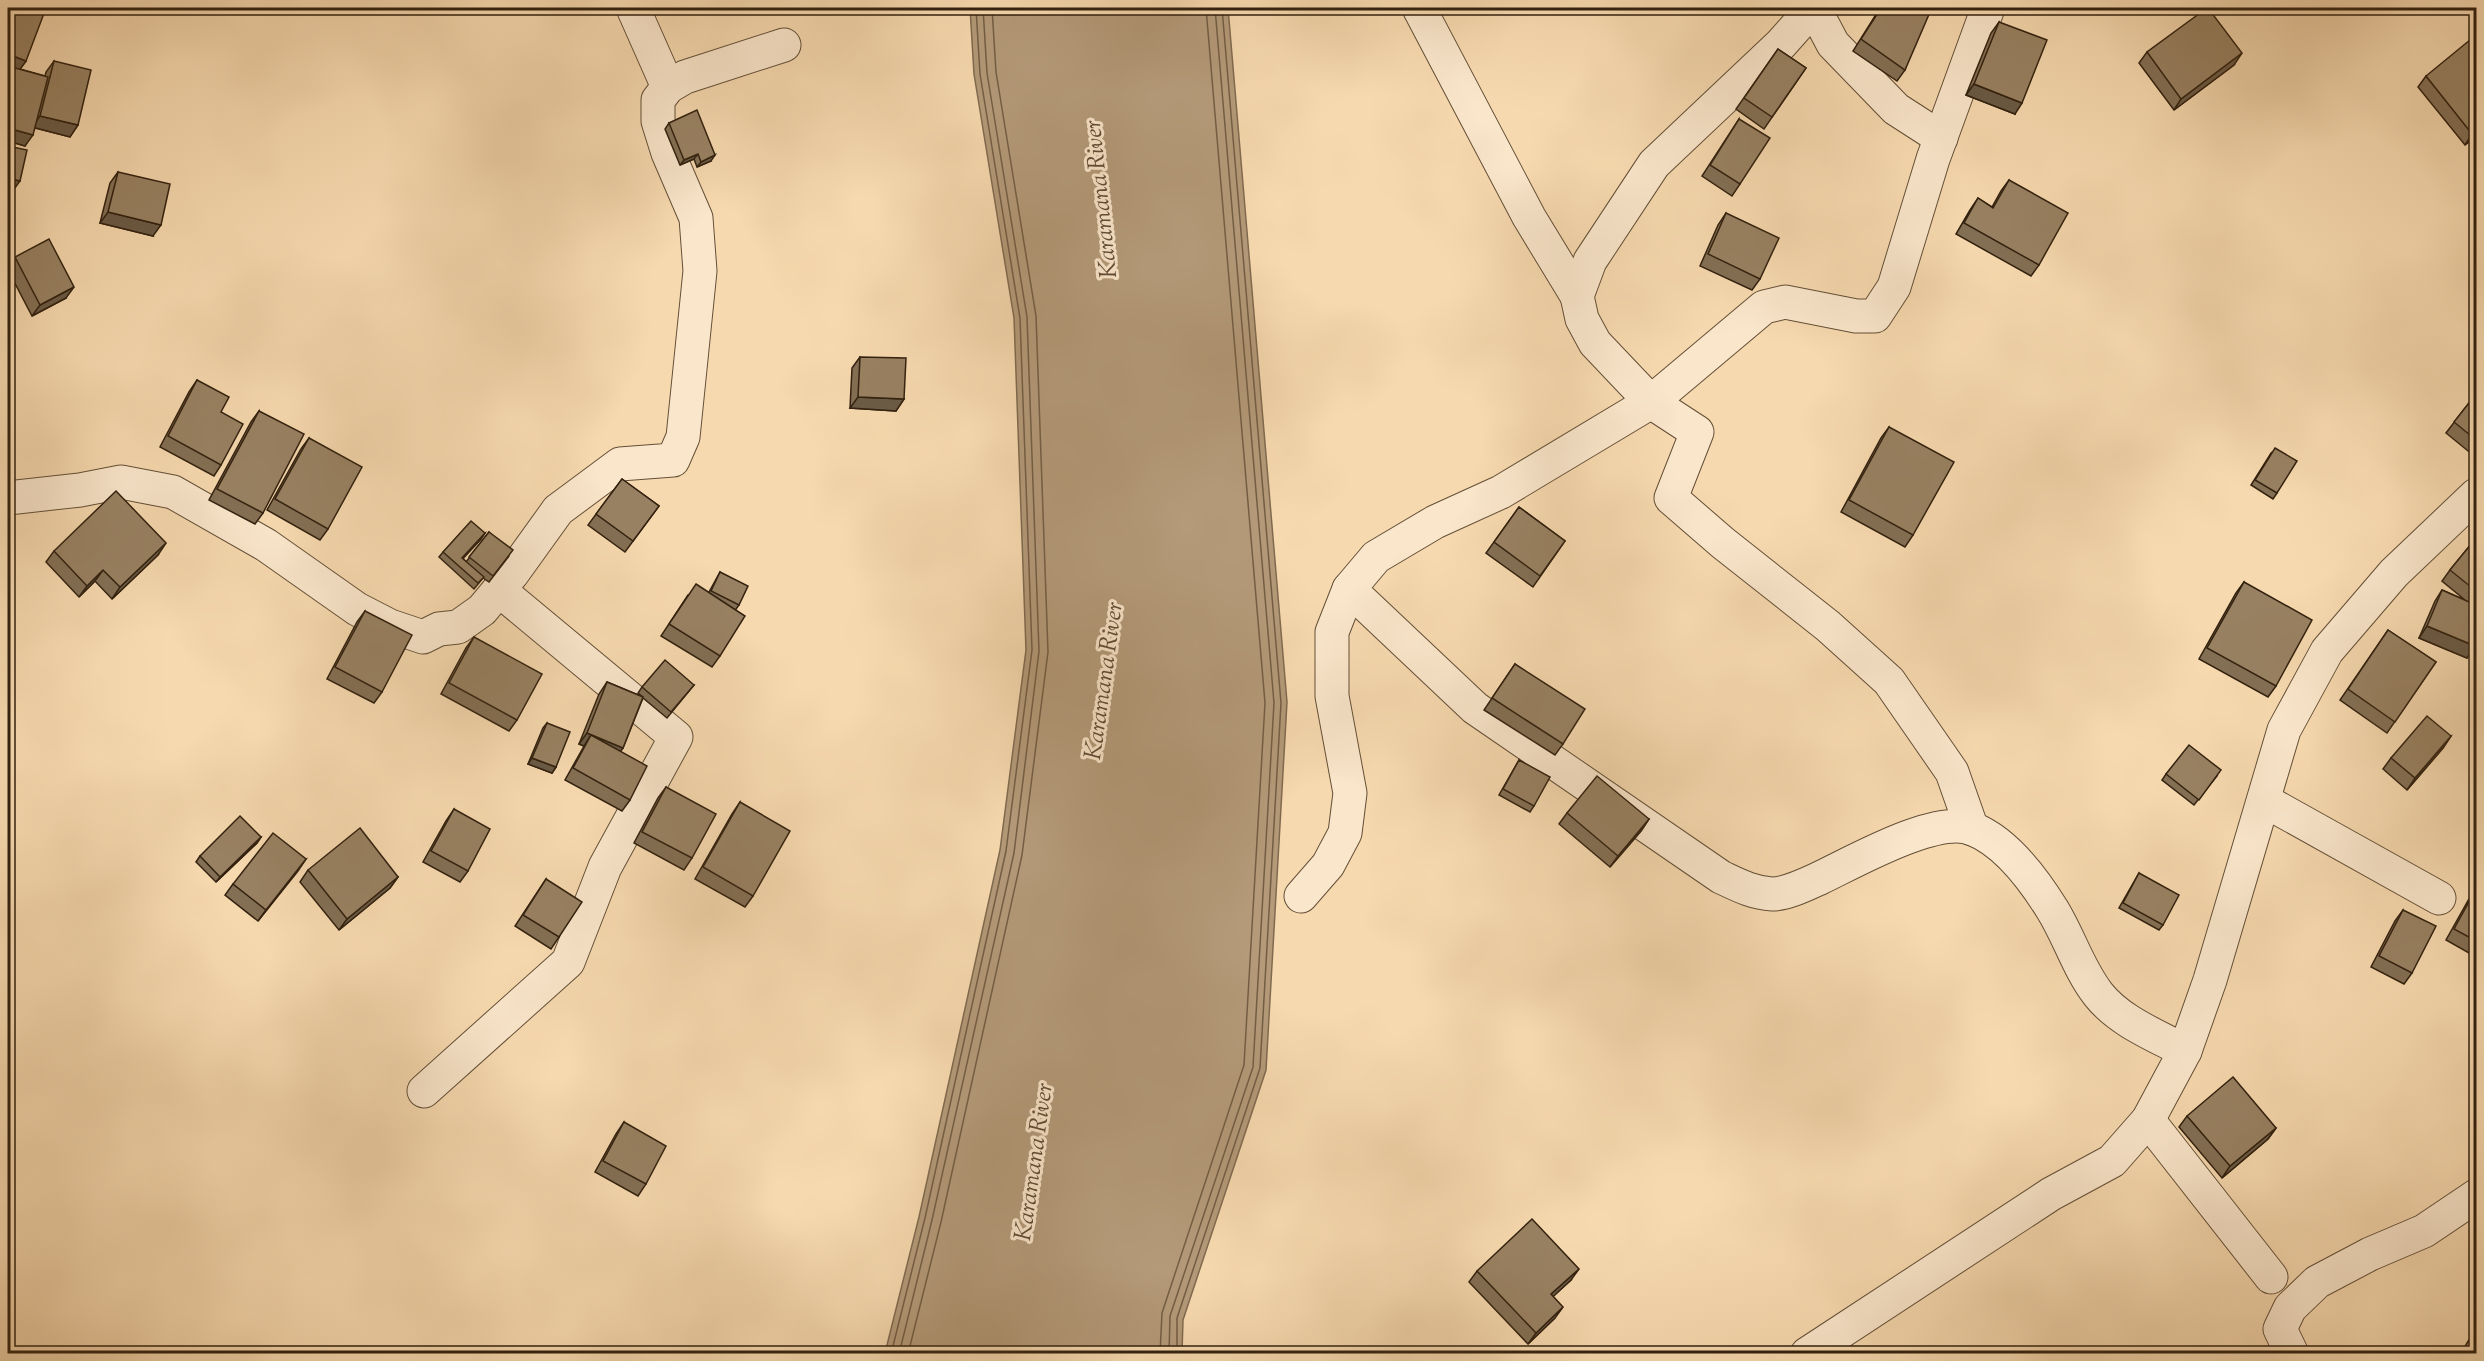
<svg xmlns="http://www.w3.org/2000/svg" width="2484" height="1361" viewBox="0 0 2484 1361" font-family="'Sorts Mill Goudy',serif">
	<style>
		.water { fill: #b49a79; stroke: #806a4f; stroke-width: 1.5 }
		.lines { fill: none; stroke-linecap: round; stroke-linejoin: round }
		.shore { stroke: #735e44; stroke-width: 1.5 }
		.street-casing { stroke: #634f37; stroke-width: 35 }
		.street { stroke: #fae6cb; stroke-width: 33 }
		.wall { fill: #836f54; stroke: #32210f; stroke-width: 1.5 }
		.shaded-wall { fill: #6a5a45; stroke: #32210f; stroke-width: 1.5 }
		.building { fill: #988162; stroke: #32210f; stroke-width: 1.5 }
		.labels { text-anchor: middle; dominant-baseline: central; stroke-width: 6; stroke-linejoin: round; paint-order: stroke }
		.water-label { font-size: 24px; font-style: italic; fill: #604b34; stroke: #fae6cb }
	</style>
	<rect width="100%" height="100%" fill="#f7d9af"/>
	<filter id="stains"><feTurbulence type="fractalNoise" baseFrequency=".00333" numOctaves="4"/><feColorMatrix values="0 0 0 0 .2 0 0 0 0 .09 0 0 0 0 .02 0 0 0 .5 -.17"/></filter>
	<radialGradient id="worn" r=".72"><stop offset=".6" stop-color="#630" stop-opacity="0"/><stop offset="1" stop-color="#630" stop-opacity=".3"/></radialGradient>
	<path class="water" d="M970,8h258l59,694 -21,368 -83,250 -1,33h-297l34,-136 81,-367 26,-200 -12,-332 -40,-244z"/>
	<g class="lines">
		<g class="shore">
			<path d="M891,1354l34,-136 81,-367 26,-201 -12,-332 -40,-244 -4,-66"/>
			<path d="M899,1354l33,-134 82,-367 25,-202 -12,-334 -40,-244 -4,-65"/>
			<path d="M908,1354l33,-132 81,-367 26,-203 -12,-336 -40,-244 -4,-64"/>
			<path d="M1160,1354l2,-41 82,-248 21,-362 -59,-695"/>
			<path d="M1169,1354l1,-38 83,-249 21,-364 -59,-695"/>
			<path d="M1177,1354v-36l83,-250 21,-365 -59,-695"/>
		</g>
		<g class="street-casing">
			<g id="street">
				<path d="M633,8l35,79"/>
				<path d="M1419,8l110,209 48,79"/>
				<path d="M1813,8l-32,36 -127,120 -64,97 -13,35 5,23 13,24 56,59 46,30 -26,66 52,45 105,83 61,55 63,91 20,57"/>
				<path d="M1814,8l19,36 63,65 45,29"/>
				<path d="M8,498l72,-8 41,-8 52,10 93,53 91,64 33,17 33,11 16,-8 19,-2 24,-17 30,-36 46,-64 62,-46 53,-4 10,-23 17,-166 -4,-53 -28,-65 -10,-32v-21l10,-13 17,-10 99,-32"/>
				<path d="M1349,589l126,119 246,169c17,8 32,16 51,17 15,0 35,-10 48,-16 34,-16 117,-64 153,-49 33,13 61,51 79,80 17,27 26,59 46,85 21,27 57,41 87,57"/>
				<path d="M2265,801l174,97"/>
				<path d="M1301,896l27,-31 17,-32 5,-40 -18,-97v-64l17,-43 27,-32 59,-35 66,-30 150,-90 113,-95 21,-5 71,14h19l19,-29 39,-128 55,-151"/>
				<path d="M424,1091l144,-129 37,-95 71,-130 -177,-147"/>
				<path d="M2148,1120l123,157"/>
				<path d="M1807,1354l244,-160 61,-33 36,-41 37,-69 25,-71 74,-250 43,-79 67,-78 82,-78"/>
				<path d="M2292,1354l-12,-25 10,-21 27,-26 53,-28 54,-23 52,-35"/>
			</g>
		</g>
		<use href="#street" class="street"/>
	</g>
	<g class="wall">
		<path d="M8,8l18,53 -6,8 25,7 1,-4 8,-11 24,64 -8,12 -35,-9 -10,18 -17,-5z"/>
		<path d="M1880,8h44l-19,62 -8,11 -44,-30z"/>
		<path d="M1999,22l16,92 -49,-19 25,-62z"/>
		<path d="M1778,49l28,19 -42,61 -28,-20z"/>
		<path d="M2147,52l87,13 -60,45 -35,-47z"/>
		<path d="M2426,76l50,60 -11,9 -47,-58z"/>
		<path d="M1739,119l1,65 -8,12 -30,-20z"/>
		<path d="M669,123l42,38 -14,6 -3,-8 -14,6 -15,-36z"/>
		<path d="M118,172l35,64 -53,-13 10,-40z"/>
		<path d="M2009,180l30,85 -8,11 -75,-42 14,-24 8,-12 14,9 9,-16z"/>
		<path d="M1726,213l34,66 -8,11 -52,-24 18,-41z"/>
		<path d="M15,257l51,41 -34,18 -24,-46v-3z"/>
		<path d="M860,357l44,42 -8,12 -46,-3 2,-40z"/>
		<path d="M197,380l24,32v53l-7,11 -54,-29 29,-55z"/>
		<path d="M2476,394v57l-3,4 -27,-22z"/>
		<path d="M259,411l4,102 -8,11 -46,-24 42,-78z"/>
		<path d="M1889,427l24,108 -8,12 -64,-35 40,-74z"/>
		<path d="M309,438l19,91 -8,11 -53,-30 34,-61z"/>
		<path d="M2271,453l6,40 -4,6 -22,-14z"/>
		<path d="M622,479l37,27 -34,46 -37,-27z"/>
		<path d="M1519,507l46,34 -32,46 -47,-34z"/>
		<path d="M489,532l20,24 -20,26 -6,-4 -9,11 -35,-32 4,-5 42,-19 -4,6 -18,19 3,4z"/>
		<path d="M2476,538v106l-9,14 -48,-20 16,-37 7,-11 23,10 -23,-19 8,-11z"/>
		<path d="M54,551l104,4 -46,44 -17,-18 -16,16 -33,-35z"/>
		<path d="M720,572l19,33 -3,4 -16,47 -8,11 -51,-31 27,-41 21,-3z"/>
		<path d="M2244,582l32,104 -8,11 -69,-38 37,-66z"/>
		<path d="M365,611l17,81 -8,11 -47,-24 30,-57z"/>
		<path d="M2388,630l48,32 -49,71 -47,-33z"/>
		<path d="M474,637l43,83 -8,11 -68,-37 25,-46z"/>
		<path d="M1515,664l48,80 -8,11 -71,-45z"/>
		<path d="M607,682l36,15 -5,-4 4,-6 52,-2 -27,33 -24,-20 -20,50 -3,3 10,49 -8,11 -57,-31 19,-34 -5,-2 20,-50z"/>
		<path d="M547,723l9,44 -4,6 -24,-9 15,-36z"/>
		<path d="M2451,736l-8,12 -36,42 -24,-21 8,-11z"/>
		<path d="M1519,760l15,46 -4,6 -31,-17z"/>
		<path d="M2166,774l51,2 -23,29 -32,-25z"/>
		<path d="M666,787l26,71 -8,12 -50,-27 24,-45z"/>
		<path d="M740,802l13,94 -8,11 -50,-28 37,-65z"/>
		<path d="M454,809l14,62 -8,11 -37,-20 23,-41z"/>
		<path d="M1567,813l82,6 -8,12 -31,36 -51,-43z"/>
		<path d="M261,837l-4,6 -41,39 -20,-20 4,-6z"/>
		<path d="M306,859l-48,62 -33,-26 8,-11z"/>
		<path d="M308,870l90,7 -8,11 -51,42 -39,-48z"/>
		<path d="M2139,873l24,52 -4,5 -40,-22z"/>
		<path d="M546,879l13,58 -8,12 -36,-23z"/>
		<path d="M2476,888v69l-30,-17 23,-41z"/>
		<path d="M2403,910l9,63 -8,11 -33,-17 24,-46z"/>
		<path d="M2187,1116l89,12 -8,11 -46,39 -43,-51z"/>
		<path d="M624,1122l22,62 -8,12 -43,-24 21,-38z"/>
		<path d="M1477,1271l94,9 -18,16 2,22 -27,26 -59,-62z"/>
	</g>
	<g class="shaded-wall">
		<path d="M2242,53l-8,12 -60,45 7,-11z"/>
		<path d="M8,54l18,7 -8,11 -10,-3z"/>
		<path d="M1974,84l48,19 -7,11 -49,-19z"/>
		<path d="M40,116l38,9 -8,12 -38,-10z"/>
		<path d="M8,128l25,7 -8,11 -17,-5z"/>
		<path d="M2476,131v5l-11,9 7,-11z"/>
		<path d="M698,154l-4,5 -14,6 4,-5z"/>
		<path d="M715,155l-4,6 -14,6 4,-5z"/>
		<path d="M8,178l12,3 -8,11 -4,-1z"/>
		<path d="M108,212l53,13 -8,11 -53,-13z"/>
		<path d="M74,287l-8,11 -34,18 8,-11z"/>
		<path d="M858,397l46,2 -8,12 -46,-3z"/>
		<path d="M485,533l-4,6 -23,25 4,-6z"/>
		<path d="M166,543l-8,12 -46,44 8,-12z"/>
		<path d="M103,570l-8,11 -16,16 8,-11z"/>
		<path d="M2427,626l48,20 -8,12 -48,-20z"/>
		<path d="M587,733l36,15 -8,11 -24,-24 -7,11 -5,-2z"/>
		<path d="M2451,736l-8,12 -36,42 8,-12z"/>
		<path d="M532,758l24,9 -4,6 -24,-9z"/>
		<path d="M1649,819l-8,12 -31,36 8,-11z"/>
		<path d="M261,837l-4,6 -41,39 4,-5z"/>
		<path d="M306,859l-8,12 -40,50 8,-11z"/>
		<path d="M398,877l-8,11 -51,42 8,-11z"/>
		<path d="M2276,1128l-8,11 -46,39 8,-12z"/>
		<path d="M1579,1269l-8,11 -28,26 8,-12z"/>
		<path d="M1563,1307l-8,11 -27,26 8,-11z"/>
	</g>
	<g class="building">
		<path d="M8,8h38l-20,53 -18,-7z"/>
		<path d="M1881,8h43l6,4 -25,58 -44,-31z"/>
		<path d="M2207,8h1l34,45 -61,46 -34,-47z"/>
		<path d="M1999,22l48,18 -25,63 -48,-19z"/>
		<path d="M2476,35v96l-4,3 -46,-58z"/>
		<path d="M1778,49l28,19 -34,49 -28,-19z"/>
		<path d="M54,61l37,9 -13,55 -38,-9z"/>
		<path d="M8,66l40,11 -15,58 -25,-7z"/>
		<path d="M697,110l18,45 -14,7 -3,-8 -14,6 -15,-37z"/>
		<path d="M1739,119l31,19 -30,46 -30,-19z"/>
		<path d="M8,146l19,4 -7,31 -12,-3z"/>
		<path d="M118,172l52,12 -9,41 -53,-13z"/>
		<path d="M2009,180l59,33 -29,52 -75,-42 14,-25 15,10z"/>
		<path d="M1726,213l53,25 -19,41 -52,-25z"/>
		<path d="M49,239l25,48 -34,18 -25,-48z"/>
		<path d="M860,357l46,1 -2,41 -46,-2z"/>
		<path d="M197,380l32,17 -8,15 22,12 -22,41 -53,-29z"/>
		<path d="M2476,394v46l-22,-18z"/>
		<path d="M259,411l45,23 -41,79 -46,-24z"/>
		<path d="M1889,427l65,35 -41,73 -64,-35z"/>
		<path d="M309,438l53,29 -34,62 -53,-30z"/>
		<path d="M2275,448l22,13 -20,32 -22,-13z"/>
		<path d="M622,479l37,27 -26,35 -37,-27z"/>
		<path d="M116,491l50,52 -46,44 -17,-17 -16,16 -33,-35z"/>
		<path d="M1519,507l46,34 -25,35 -46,-34z"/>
		<path d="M471,521l14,12 -23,25 22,19 -6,6 -35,-31z"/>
		<path d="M489,532l24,18 -20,26 -24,-19z"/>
		<path d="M2476,538v53l-26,-21z"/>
		<path d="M720,572l28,14 -9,19 -28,-14z"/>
		<path d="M2244,582l68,38 -36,66 -69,-38z"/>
		<path d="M696,584l49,32 -25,40 -51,-32z"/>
		<path d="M2442,590l34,15v39l-1,2 -48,-20z"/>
		<path d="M365,611l47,24 -30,57 -47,-25z"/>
		<path d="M2388,630l48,32 -41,60 -47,-33z"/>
		<path d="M474,637l68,37 -25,46 -68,-37z"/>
		<path d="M665,660l29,25 -23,27 -29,-25z"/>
		<path d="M1515,664l70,45 -22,35 -71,-46z"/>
		<path d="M607,682l36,15 -20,51 -36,-15z"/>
		<path d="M2427,716l24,20 -36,42 -24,-20z"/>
		<path d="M547,723l23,9 -14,35 -24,-9z"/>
		<path d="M591,735l56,31 -17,34 -57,-32z"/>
		<path d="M2189,745l32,25 -22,30 -33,-26z"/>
		<path d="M1519,760l31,17 -16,29 -31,-17z"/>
		<path d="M1597,776l52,43 -31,37 -51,-43z"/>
		<path d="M666,787l50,27 -24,44 -50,-26z"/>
		<path d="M740,802l50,29 -37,65 -50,-29z"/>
		<path d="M454,809l36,20 -22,42 -37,-20z"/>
		<path d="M240,816l21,21 -41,40 -20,-21z"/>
		<path d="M360,828l38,49 -51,42 -39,-49z"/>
		<path d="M273,833l33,26 -40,51 -33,-26z"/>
		<path d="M2139,873l40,22 -16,30 -40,-22z"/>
		<path d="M546,879l36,23 -23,35 -36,-22z"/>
		<path d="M2476,889v52l-22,-12z"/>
		<path d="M2403,910l33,16 -24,47 -33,-17z"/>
		<path d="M2233,1077l43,51 -46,38 -43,-50z"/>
		<path d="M624,1122l42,24 -20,38 -43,-23z"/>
		<path d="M1532,1219l47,50 -28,25 12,13 -27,26 -59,-62z"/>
		<path d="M2476,1328v25h-15z"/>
	</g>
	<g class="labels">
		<g class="water-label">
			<text transform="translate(1102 199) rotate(-96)">Karamana River</text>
			<text transform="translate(1105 681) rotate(-82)">Karamana River</text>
			<text transform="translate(1035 1162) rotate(-82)">Karamana River</text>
		</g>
	</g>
	<rect width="2484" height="1361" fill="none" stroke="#f7d9af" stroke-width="30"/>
	<rect x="9" y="9" width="2466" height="1343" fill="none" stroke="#32210f" stroke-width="3"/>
	<rect x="15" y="15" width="2454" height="1331" fill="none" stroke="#32210f" stroke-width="1.5"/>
	<rect width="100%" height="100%" filter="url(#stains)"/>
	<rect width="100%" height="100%" fill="url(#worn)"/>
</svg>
